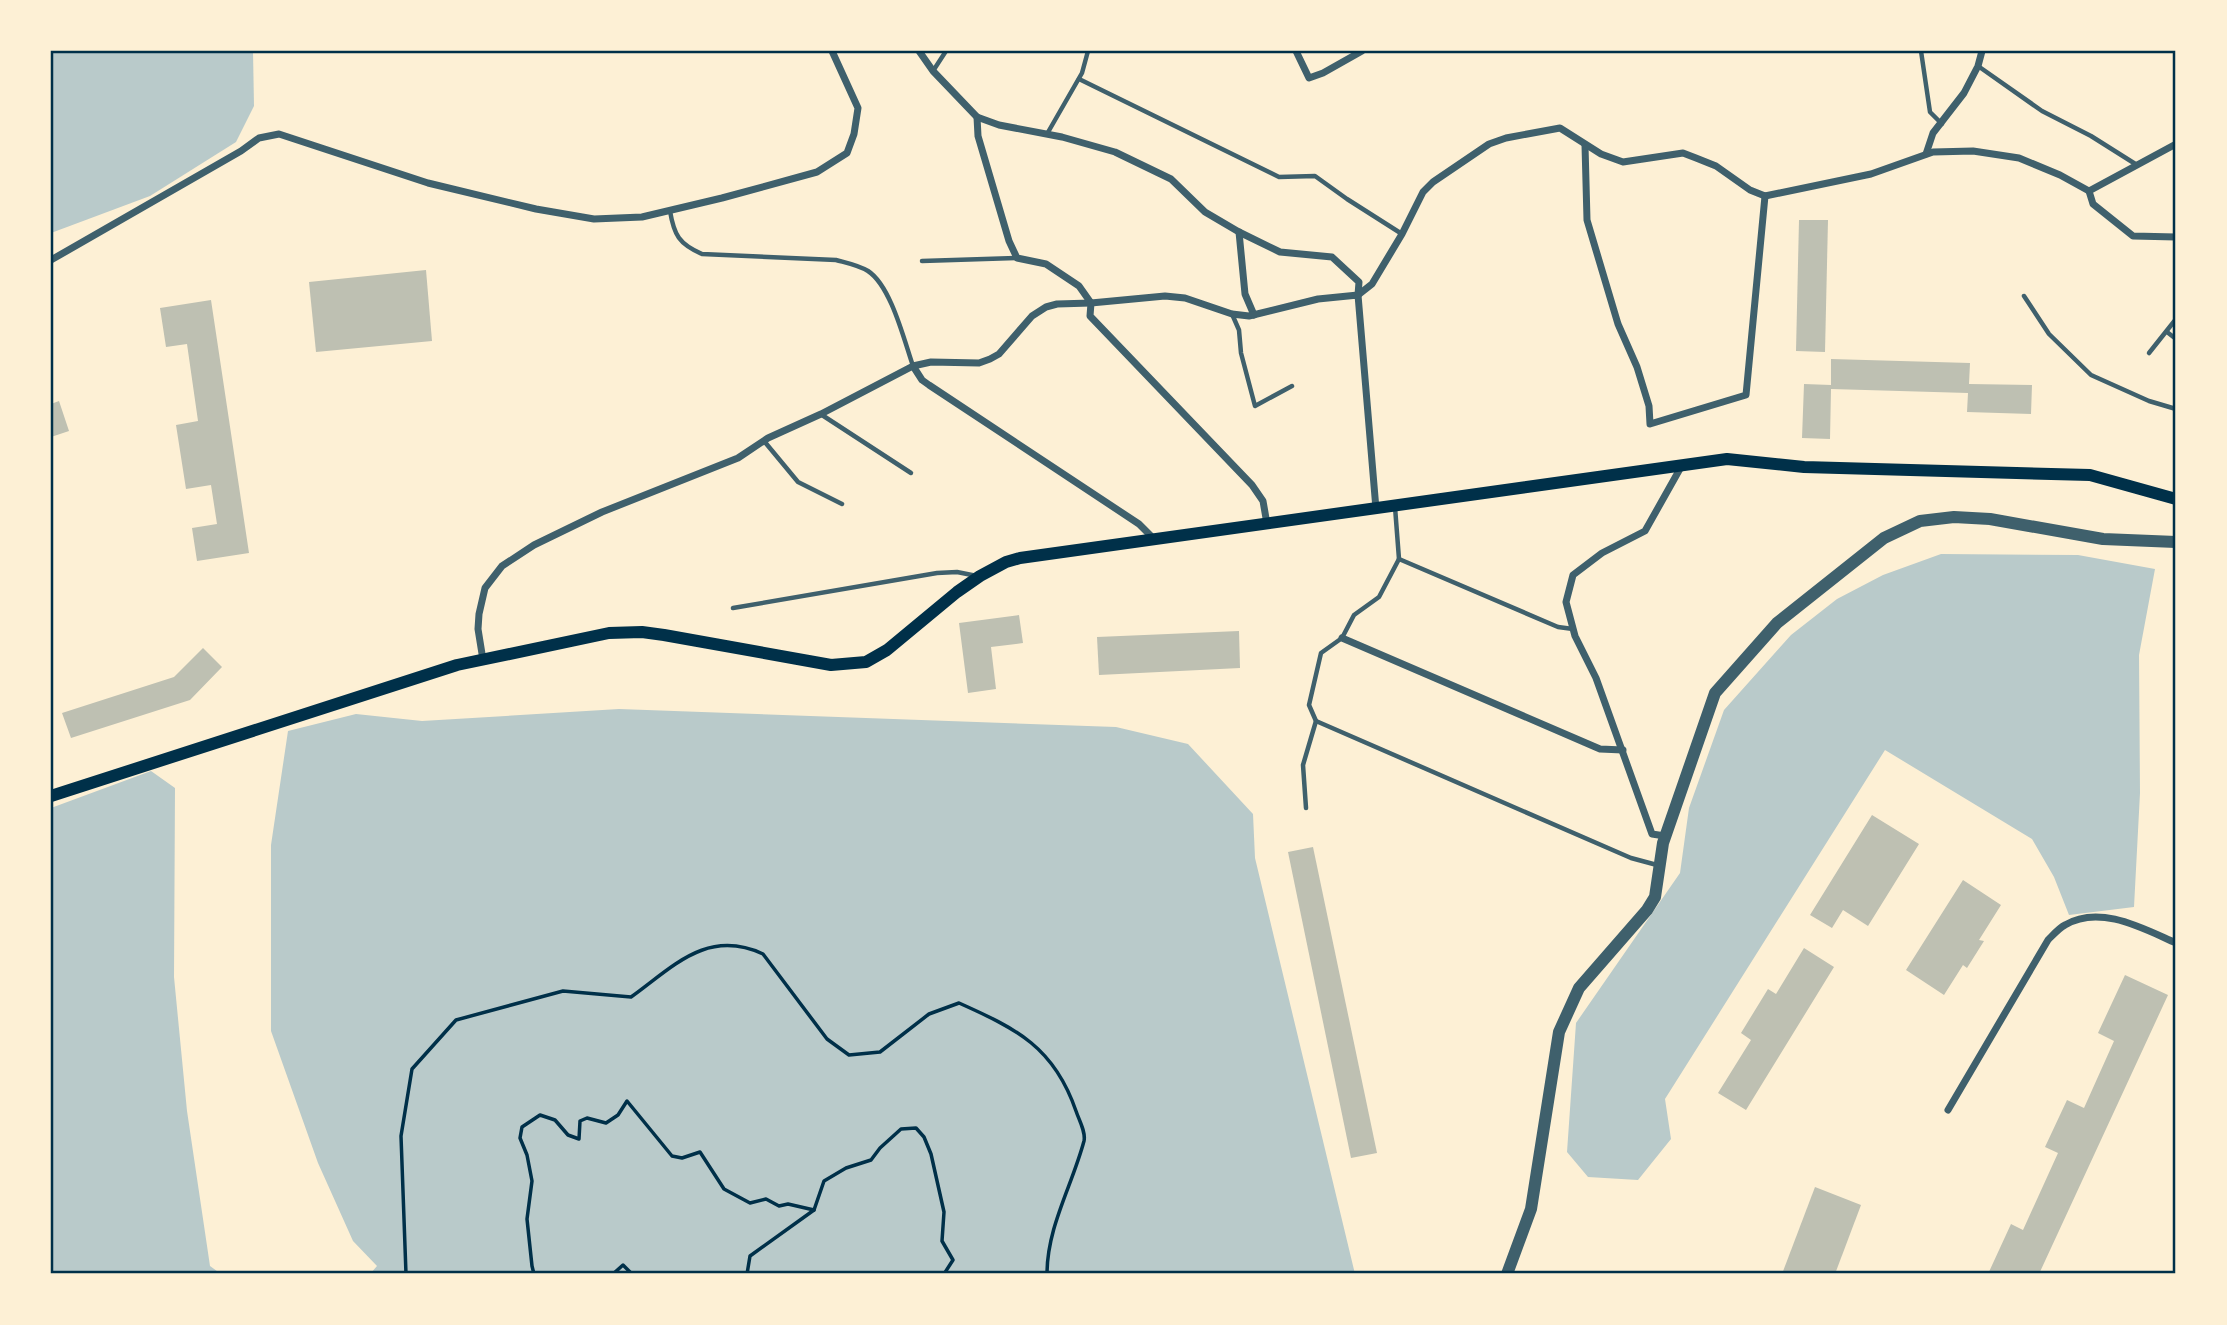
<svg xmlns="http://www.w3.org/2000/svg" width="2227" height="1325" viewBox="0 0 2227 1325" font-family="'PT Serif',serif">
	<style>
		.green { fill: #b9caca }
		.building { fill: #bec0b2 }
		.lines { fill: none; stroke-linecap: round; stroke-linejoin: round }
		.path { stroke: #003049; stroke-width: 3.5 }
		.service { stroke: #3f606c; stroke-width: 4.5 }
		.minor { stroke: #3f606c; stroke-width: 7 }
		.tertiary { stroke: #3f606c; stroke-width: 12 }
		.secondary { stroke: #003049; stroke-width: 12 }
		.neatline { fill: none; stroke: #003049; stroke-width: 2.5 }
	</style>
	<rect width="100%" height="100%" fill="#fdf0d5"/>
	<g class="green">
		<path d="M51,51h202l1,55 -18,36 -86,54 -99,37z"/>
		<path d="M1941,554l137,1 77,14 -16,86 1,138 -6,114 -65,8 -15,-38 -22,-38 -147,-89 -220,349 6,40 -33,41 -50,-3 -21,-25 9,-129 104,-150 9,-65 35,-98 67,-75 46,-36 46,-24z"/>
		<path d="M619,709l497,18 72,17 65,70 2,44 100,416h-985l7,-8 -24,-25 -35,-78 -47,-132v-186l17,-114 68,-17 66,7z"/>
		<path d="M151,771l24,17 -1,189 13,134 23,155 11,8h-170v-466z"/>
	</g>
	<g class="building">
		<path d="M1799,220h29l-3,132 -29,-1z"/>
		<path d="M426,270l6,71 -116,11 -7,-70z"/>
		<path d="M211,300l38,253 -52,8 -5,-33 25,-4 -6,-39 -25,4 -10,-64 22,-4 -11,-77 -21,3 -6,-39z"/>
		<path d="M1831,359l139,4 -1,21 63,1 -1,29 -64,-2 1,-19 -137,-4 -1,50 -28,-1 2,-54 27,1z"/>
		<path d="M59,401l10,30 -18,6v-33z"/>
		<path d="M1019,615l4,28 -32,4 5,42 -28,4 -9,-70z"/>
		<path d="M1239,631l1,37 -141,7 -2,-38z"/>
		<path d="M203,648l19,19 -32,33 -119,38 -9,-25 112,-36z"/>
		<path d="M1872,815l47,29 -51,82 -25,-16 -11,18 -22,-13z"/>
		<path d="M1313,847l64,306 -26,5 -63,-306z"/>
		<path d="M1963,880l38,25 -22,35 5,1 -17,27 -4,-3 -19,30 -38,-25z"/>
		<path d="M1804,948l30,19 -88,143 -28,-17 33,-53 -10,-7 27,-44 8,5z"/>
		<path d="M2125,975l43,20 -129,279h-51l23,-50 12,6 35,-77 -13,-6 22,-47 17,8 30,-67 -16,-8z"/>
		<path d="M1815,1187l46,18 -26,69h-53z"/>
	</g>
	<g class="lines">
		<g class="path">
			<path d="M406,1274l-5,-138 11,-67 44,-49 107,-29 68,6c42,-30 76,-69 132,-43l64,85 22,16 31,-3 49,-38 30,-11c58,26 95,44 117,108 3,9 10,21 8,30 -12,45 -37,86 -37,133"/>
			<path d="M534,1274l-2,-8 -5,-47 5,-38 -5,-26 -7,-17 2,-11 18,-12 15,5 13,15 11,4 1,-18 7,-3 19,5 12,-8 9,-14 45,55 10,2 18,-6 24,37 26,14 16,-4 13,7 9,-2 26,6"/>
			<path d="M613,1274l10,-9 9,9"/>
			<path d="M747,1274l3,-18 64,-46 10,-29 22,-13 25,-8 9,-12 21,-19 15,-1 8,9 7,17 13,58 -2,29 11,19 -9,14"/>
		</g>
		<g class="service">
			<path d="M1921,51l9,61 12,12"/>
			<path d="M1978,66l64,45 49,25 46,29"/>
			<path d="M933,71l13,-20"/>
			<path d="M1079,79l200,98 36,-1 32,23 55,35"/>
			<path d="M1047,134l35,-61 6,-22"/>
			<path d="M670,211c4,24 9,33 32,43l134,6c11,3 22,5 32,11 23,15 36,69 45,95"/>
			<path d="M922,261l94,-3"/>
			<path d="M2024,296l25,38 42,41 58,26 27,8"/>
			<path d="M1232,314l7,16 2,23 14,53 37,-20"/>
			<path d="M2167,332l9,7"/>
			<path d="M2149,353l27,-34"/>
			<path d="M822,415l89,58"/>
			<path d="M764,441l34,41 44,22"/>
			<path d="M1399,559l159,68 15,2"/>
			<path d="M733,608l204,-35 20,-1 20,4"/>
			<path d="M1316,721l315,137 26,7"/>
			<path d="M1306,808l-3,-43 13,-44 -7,-16 12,-52 21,-15 12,-23 25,-18 20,-38 -4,-52"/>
		</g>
		<g class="minor">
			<path d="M919,51l14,20 44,46 1,19 31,105 8,17 29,6 33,22 12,17"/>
			<path d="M1296,51l13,27 14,-5 39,-22"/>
			<path d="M977,117l22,8 63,12 53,15 56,27 34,33 34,20 41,20 52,5 27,25 -1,13"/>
			<path d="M1585,145l2,75 31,104 19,43 12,39 1,18 96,-29 19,-199"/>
			<path d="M1926,154l7,-21 31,-40 14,-27 4,-15"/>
			<path d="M2089,191l87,-47"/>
			<path d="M1239,232l6,62 9,21"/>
			<path d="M51,260l190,-109 18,-13 20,-4 149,49 108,26 58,10 48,-2 80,-19 95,-26 30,-19 7,-19 4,-26 -26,-57"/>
			<path d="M1358,295l14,-11 30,-50 21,-42 10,-10 56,-38 17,-6 54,-10 41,26 22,8 60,-9 13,5 20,8 34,24 15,6 106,-22 62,-22 40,-1 46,7 41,17 29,16 4,13 40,32 43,1"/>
			<path d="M1091,303l-1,13 162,169 11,16 4,23"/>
			<path d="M913,366l9,14 7,5 210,139 14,14"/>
			<path d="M1342,638l258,111 23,1"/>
			<path d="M483,660l-5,-31 1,-15 6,-26 17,-22 32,-21 68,-33 136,-54 30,-20 53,-24 92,-48 18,-4 48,1 11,-4 9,-5 33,-38 14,-9 11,-3 34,-1 74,-7 20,2 47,16 17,2 69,-17 40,-4 18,214"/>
			<path d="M1665,836l-13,-2 -56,-156 -21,-42 -9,-34 7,-27 29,-22 43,-22 36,-64"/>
			<path d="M1948,1110l100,-170c5,-5 11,-12 17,-15 35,-21 79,4 111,18"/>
		</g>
		<path class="tertiary" d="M1507,1274l24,-65 28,-177 20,-44 68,-78 8,-13 8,-54 52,-150 62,-70 107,-85 36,-17 34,-4 36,2 113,20 73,3"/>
		<path class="secondary" d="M51,796l406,-131 152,-32 33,-1 22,3 167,30 35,-3 21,-12 70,-58 23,-16 26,-14 14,-4 707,-99 77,8 286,8 86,24"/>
	</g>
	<rect width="2227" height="1325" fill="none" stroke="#fdf0d5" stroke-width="105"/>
	<rect x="52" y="52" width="2122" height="1220" class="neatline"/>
</svg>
